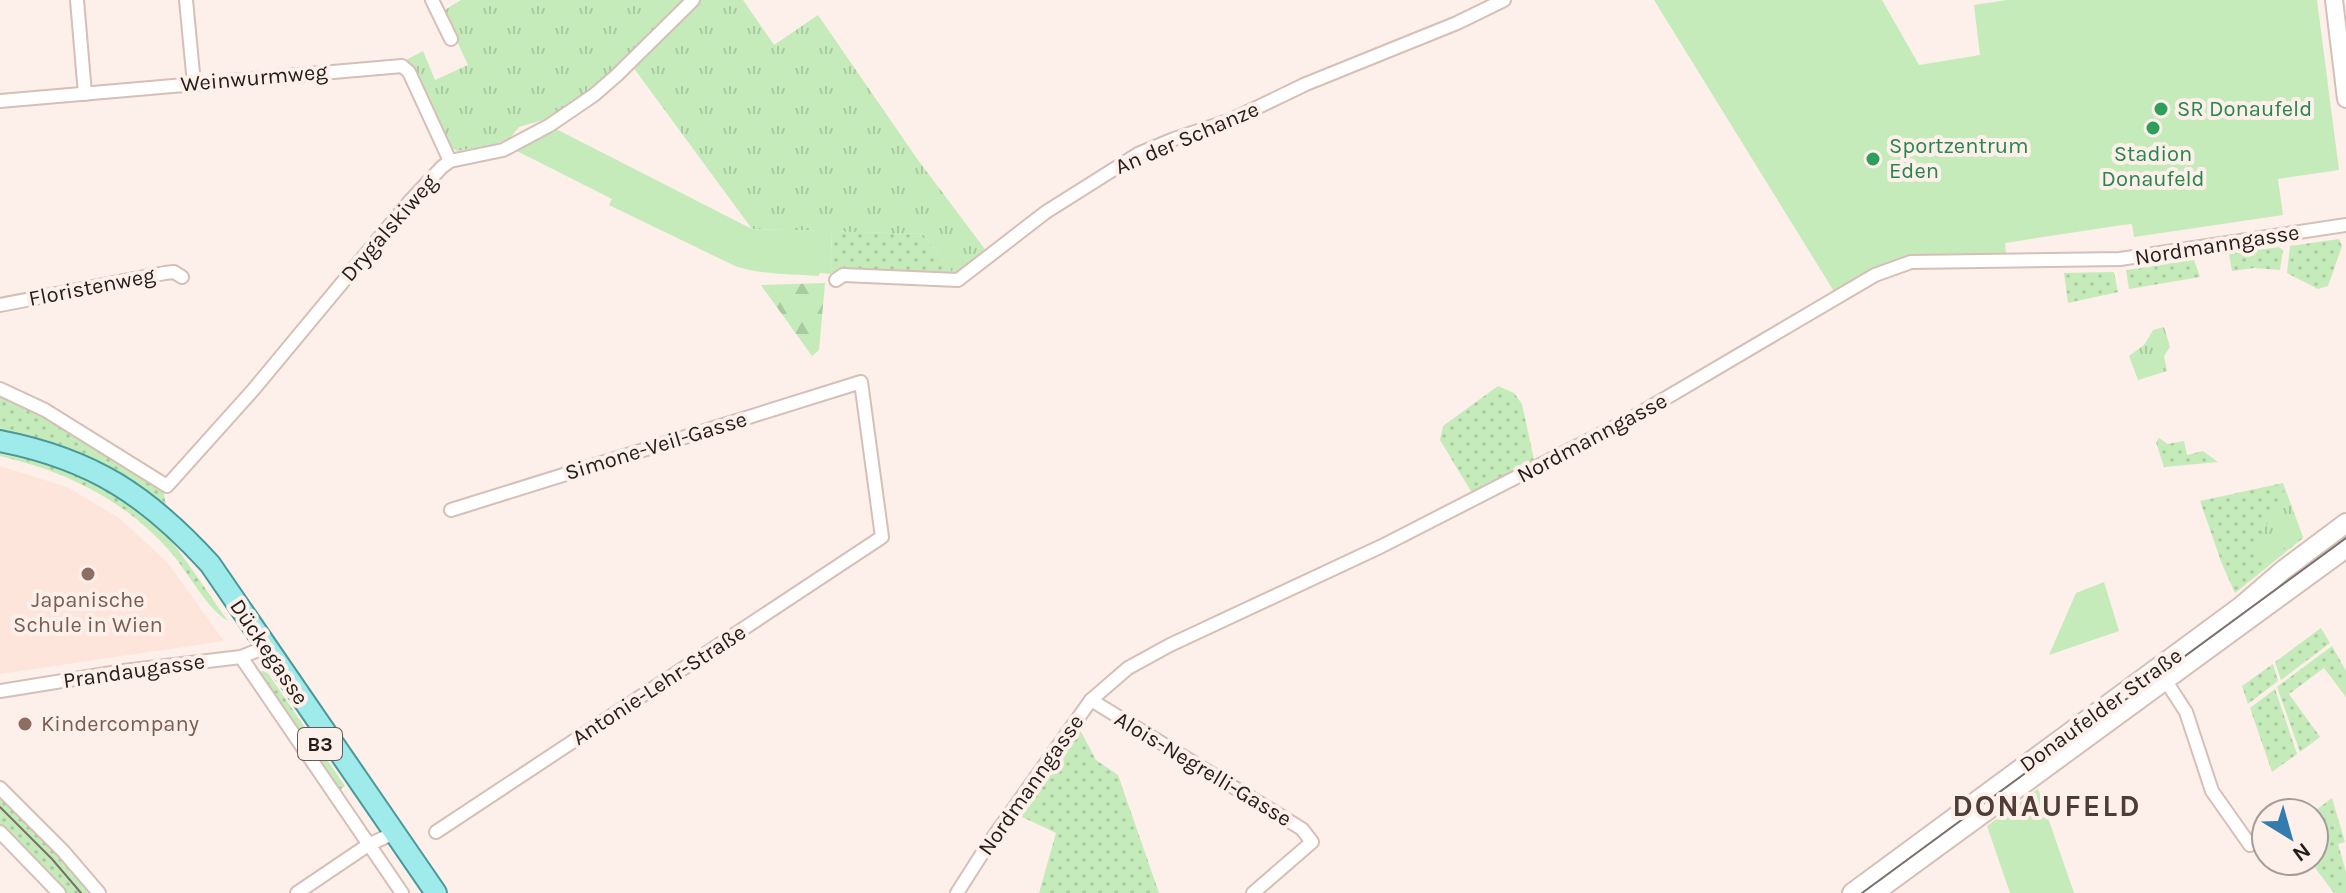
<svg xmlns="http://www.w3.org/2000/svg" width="2346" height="893" viewBox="0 0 2346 893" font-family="Karla,sans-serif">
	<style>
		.built { fill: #fee5dc }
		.grass { fill: url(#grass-dots) }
		.forest { fill: url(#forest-firs) }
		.park { fill: url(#park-tufts) }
		.garden { fill: #c5ebba }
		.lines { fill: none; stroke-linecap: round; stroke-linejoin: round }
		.minor-casing { stroke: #d5bfb7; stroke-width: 16 }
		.tertiary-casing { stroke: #d5bfb7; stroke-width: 20 }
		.secondary-casing { stroke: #d5bfb7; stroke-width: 22 }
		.primary-casing { stroke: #4a9998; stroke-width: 24 }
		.minor { stroke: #fff; stroke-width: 12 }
		.tertiary { stroke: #fff; stroke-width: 16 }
		.secondary { stroke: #fff; stroke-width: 18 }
		.primary { stroke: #9feaea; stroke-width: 20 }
		.tram { stroke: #7a706c; stroke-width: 2 }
		.leisure-dot { fill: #2e9e5b; stroke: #fdefea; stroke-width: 3 }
		.education-dot { fill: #8d6e63; stroke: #fdefea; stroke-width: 3 }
		.labels { text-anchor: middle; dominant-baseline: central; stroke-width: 8; stroke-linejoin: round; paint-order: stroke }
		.shield { fill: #fdefea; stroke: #655b58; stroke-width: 2 }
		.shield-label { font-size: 20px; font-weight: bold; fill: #241c19 }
		.street-label { font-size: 22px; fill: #241c19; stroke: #fdefea }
		.leisure-label { font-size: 22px; fill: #27864d; stroke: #fdefea; text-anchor: start }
		.education-label { font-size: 22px; fill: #785e54; stroke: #fdefea }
		.district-label { font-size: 30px; font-weight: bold; letter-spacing: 2px; fill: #4e3d36; stroke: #fdefea }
	</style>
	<defs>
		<pattern id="grass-dots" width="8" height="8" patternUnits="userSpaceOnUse" patternTransform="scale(2)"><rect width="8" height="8" fill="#c5ebba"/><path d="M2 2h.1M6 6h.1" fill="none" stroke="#a9c99f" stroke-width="1.8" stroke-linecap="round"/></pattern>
		<pattern id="forest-firs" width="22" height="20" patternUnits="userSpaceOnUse" patternTransform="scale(2)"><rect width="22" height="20" fill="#c5ebba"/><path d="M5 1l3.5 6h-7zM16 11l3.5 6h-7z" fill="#a9c99f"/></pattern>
		<pattern id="park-tufts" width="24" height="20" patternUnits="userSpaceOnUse" patternTransform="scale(2)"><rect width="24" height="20" fill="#c5ebba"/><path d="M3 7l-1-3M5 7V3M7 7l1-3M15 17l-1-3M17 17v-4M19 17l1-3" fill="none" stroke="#a9c99f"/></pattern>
	</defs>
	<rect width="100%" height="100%" fill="#fdefea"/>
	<path class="built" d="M0,466l67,21 52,31 48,44 57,79 -224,33z"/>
	<g class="grass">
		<path d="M832,231l91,3 35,46 -22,5 -100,-5 -6,-6z"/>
		<path d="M2339,239l3,7 -14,40 -10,3 -31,-16 3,-27z"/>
		<path d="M2279,247l4,3 -3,20 -26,-2 -22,3 -3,-17z"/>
		<path d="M2194,260l6,17 -71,12 -3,-19z"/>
		<path d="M2114,272l4,20 -50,11 -4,-30z"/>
		<path d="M1498,386l16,7 8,11 13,60 -60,34 -35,-58 3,-14z"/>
		<path d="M0,396l42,17 121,77 4,19c-49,-42 -104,-65 -167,-78z"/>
		<path d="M2159,438l9,6 16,-3 3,14 16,-4 15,11 -54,5 -8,-25z"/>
		<path d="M0,451c59,10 127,38 167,85 22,27 41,57 61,85 -20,-11 -39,-47 -55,-66 -44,-53 -107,-84 -173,-99z"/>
		<path d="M2283,483l20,55 -68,55 -13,-29 -22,-63z"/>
		<path d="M2321,628l9,15 -49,37 -6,-18z"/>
		<path d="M2332,646l14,25v26l-22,-29 -35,26 31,43 -20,15 -23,-65z"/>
		<path d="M2273,664l5,17 -30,23 -6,-18z"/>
		<path d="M265,669l80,117 -5,4 -82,-116z"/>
		<path d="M2275,689l22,65 -25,18 -22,-64z"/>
		<path d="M1078,726l18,34 22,15 41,118h-120l17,-60 -40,-19z"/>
		<path d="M0,796l72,71 20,26h-26l-66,-68z"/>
		<path d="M2332,798l13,44 -7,2 8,28v21h-12l-24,-32h4l-2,-48z"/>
	</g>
	<path class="forest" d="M825,283l-6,67 -7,6 -51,-71z"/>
	<g class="park">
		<path d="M461,0h223l-79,79 -25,20 -31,19 -30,9 -9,11 -15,6 -38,7 -8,-5 -39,-82 -4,-4 17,-9 12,29 33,-15 -25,-54z"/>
		<path d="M700,0h43l31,45 44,-30 100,145 72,96 -32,24 -35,-46 -171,-5 -119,-162z"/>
		<path d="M2164,327l6,20 -6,9 3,15 -29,9 -9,-24 15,-11 9,-15z"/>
		<path d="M2285,489l18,48 -36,23 -12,-13z"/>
	</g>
	<g class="garden">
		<path d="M1654,0h228l37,65 61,-10 -6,-50 33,-5h310l22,170 -61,9 5,36 -149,22 -2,-13 -10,1 -117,18 1,11 -98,3 -38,14 -35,22z"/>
		<path d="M556,129l196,100 80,2 -2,43 -10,-1 -2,3c-27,-2 -56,-1 -83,-10l-126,-61 3,-6 -95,-48z"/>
		<path d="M2104,582l15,49 -70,24 27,-62z"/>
		<path d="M2038,789l36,104h-64l-23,-67z"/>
	</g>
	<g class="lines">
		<g class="minor-casing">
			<g id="minor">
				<path d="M77,0l8,94"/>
				<path d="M186,0l8,84"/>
				<path d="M432,0l19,39"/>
				<path d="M0,101l402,-35 7,6 41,89"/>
				<path d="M836,280l7,-5 115,5 88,-68 92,-58 36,-15 57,-19 75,-36 151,-61 47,-23"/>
				<path d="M0,305l165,-32 9,-1 8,5"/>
				<path d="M0,389l45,21 122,76 87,-97 156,-188 32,-34 8,-6 53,-11 47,-25 44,-30 23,-20 76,-75"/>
				<path d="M241,657l161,236"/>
				<path d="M2162,675l24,37 26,79 38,54"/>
				<path d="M0,691l124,-20 117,-14 25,-10"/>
				<path d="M1091,700l211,129 10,13 -59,51"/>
				<path d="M0,788l63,63 36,42"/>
				<path d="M0,832l59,61"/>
				<path d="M436,832l446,-295 -21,-155 -410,128"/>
				<path d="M297,893l71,-48 26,-12"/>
				<path d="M957,893l30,-47 104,-146 37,-32 42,-23 212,-99 250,-128 243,-143 36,-13 209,-3 226,-34"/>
			</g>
		</g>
		<g class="tertiary-casing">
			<path id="tertiary" d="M2334,0l12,99"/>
		</g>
		<g class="secondary-casing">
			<g id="secondary">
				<path d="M1852,893l388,-286 42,-36 64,-48"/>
				<path d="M1874,893l472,-345"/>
			</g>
		</g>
		<g class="primary-casing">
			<path id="primary" d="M0,441c92,18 147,54 210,123l226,329"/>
		</g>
		<use href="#minor" class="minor"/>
		<use href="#tertiary" class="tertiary"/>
		<use href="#secondary" class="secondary"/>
		<use href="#primary" class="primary"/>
		<g class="tram">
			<path d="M0,807l52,52 29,34"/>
			<path d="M1862,893l484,-355"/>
		</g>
	</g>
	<g class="leisure-dot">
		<circle cx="2161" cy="109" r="8"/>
		<circle cx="2153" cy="128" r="8"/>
		<circle cx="1873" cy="159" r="8"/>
	</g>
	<g class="education-dot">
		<circle cx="88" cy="574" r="8"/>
		<circle cx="25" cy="724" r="8"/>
	</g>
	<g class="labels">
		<rect class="shield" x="298" y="728" width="44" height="32" rx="6"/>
		<g class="shield-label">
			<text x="320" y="744">B3</text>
		</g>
		<g class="street-label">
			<text transform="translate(254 78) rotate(-5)">Weinwurmweg</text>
			<text transform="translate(1187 138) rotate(-23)">An der Schanze</text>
			<text transform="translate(389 228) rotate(-49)">Drygalskiweg</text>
			<text transform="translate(2217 245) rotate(-9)">Nordmanngasse</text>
			<text transform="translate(92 287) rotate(-11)">Floristenweg</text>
			<text transform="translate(1592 438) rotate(-28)">Nordmanngasse</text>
			<text transform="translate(656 446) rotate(-17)">Simone-Veil-Gasse</text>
			<text transform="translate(269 652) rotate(56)">Dückegasse</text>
			<text transform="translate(134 671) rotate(-8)">Prandaugasse</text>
			<text transform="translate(659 685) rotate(-33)">Antonie-Lehr-Straße</text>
			<text transform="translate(2101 710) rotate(-36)">Donaufelder Straße</text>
			<text transform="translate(1203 769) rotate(31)">Alois-Negrelli-Gasse</text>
			<text transform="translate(1031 785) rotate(-55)">Nordmanngasse</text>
		</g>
		<g class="leisure-label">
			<text x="2177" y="109">SR Donaufeld</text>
			<text x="1889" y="146">Sportzentrum<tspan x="1889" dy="25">Eden</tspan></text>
			<text x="2153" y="154" text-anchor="middle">Stadion<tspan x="2153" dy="25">Donaufeld</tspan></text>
		</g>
		<g class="education-label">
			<text x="88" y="600">Japanische<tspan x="88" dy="25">Schule in Wien</tspan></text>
			<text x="41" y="724" text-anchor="start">Kindercompany</text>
		</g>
		<g class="district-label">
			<text x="2047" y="806">DONAUFELD</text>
		</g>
	</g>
	<g transform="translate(2290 837) rotate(143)"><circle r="38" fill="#fdefea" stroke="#a69b96" stroke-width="2"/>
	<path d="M0-6L14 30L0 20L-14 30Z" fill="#347cb0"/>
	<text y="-12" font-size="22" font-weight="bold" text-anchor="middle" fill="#241c19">N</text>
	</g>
</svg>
